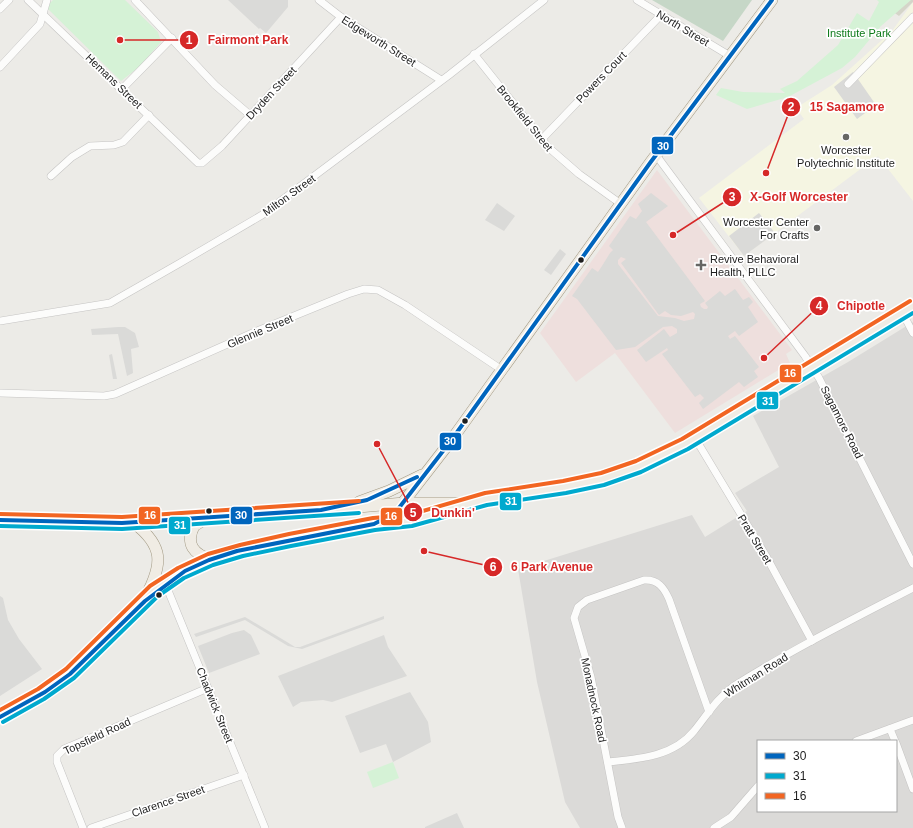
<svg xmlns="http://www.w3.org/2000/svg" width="913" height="828" viewBox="0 0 913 828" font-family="Helvetica,sans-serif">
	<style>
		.residential { fill: #dbdad8; fill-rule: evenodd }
		.commercial { fill: #eedfdd }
		.education { fill: #f5f5e2 }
		.religious { fill: #dadad8; fill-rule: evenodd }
		.construction { fill: #d5d5c9 }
		.cemetery { fill: #c6d7c7 }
		.park { fill: #d5f2d6 }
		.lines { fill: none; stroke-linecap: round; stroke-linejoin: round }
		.street-casing { stroke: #c5c4c3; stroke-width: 8 }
		.primary-casing { stroke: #a29983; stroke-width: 12 }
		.street { stroke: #fcfcfb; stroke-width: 7 }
		.primary { stroke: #f0ece4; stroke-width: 11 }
		.bus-1-casing { stroke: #fff; stroke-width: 7 }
		.bus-2-casing { stroke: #fff; stroke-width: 7 }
		.bus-3-casing { stroke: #fff; stroke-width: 7 }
		.bus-1 { stroke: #0065bd; stroke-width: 4 }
		.bus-2 { stroke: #00a9ce; stroke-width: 4 }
		.bus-3 { stroke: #f26522; stroke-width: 4 }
		.poi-dot { fill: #666664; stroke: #fff; stroke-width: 1.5 }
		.bus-dot { fill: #1e1e1e; stroke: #fff; stroke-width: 1.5 }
		.labels { text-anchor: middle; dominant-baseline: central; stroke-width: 3.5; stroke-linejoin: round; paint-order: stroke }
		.street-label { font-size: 11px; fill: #1e1e1e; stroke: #fff }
		.park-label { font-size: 11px; fill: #0e7a1a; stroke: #fff }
		.poi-label { font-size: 11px; fill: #1e1e1e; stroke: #fff }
		.leader { fill: none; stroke: #d62828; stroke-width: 1.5 }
		.callout-dot { fill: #d62828; stroke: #fff; stroke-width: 1.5 }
		.mark-label { font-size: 12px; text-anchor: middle; font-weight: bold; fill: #fff }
		.callout-label { font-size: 12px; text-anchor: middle; font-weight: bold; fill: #d62828; stroke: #fff; stroke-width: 3.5; stroke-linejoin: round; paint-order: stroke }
		.line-badge { stroke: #fff; stroke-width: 1.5 }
		.badge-label { font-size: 11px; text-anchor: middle; font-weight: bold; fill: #fff }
	</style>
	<rect width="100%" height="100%" fill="#ecebe7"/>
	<path class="residential" d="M913,322v506h-333l-15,-26 -28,-120 -19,-113 174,-54 13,22 42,-26 -12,-18 44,-26 -26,-51 95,-54zM758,741h138v70h-138z"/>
	<path class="commercial" d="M657,170l135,180 -6,4 4,9 -115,70 -60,-80 -39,29 -36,-49z"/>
	<path class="education" d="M913,2v199l-35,-45 -134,100 -45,-58 105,-79 -8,-11 36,-23 60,-54z"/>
	<g class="religious">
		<path d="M228,0h60v7l-22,26 -6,-5 -1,1z"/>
		<path d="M853,72l23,33 -19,14 -23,-32z"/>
		<path d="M651,193l17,13 -22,16 59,79 -5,3 1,3 3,2h3l1,-2 -3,-4 15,-12 5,5 10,-7 8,11 6,-3 4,5 -5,5 10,15 -19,14 -4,-5 -7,5 2,3 5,-3 24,31 -5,4 4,6 -14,10 -5,-5 -36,27 -4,-6 5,-5 -4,-4 -5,3 -33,-43 6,-4 -1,-2 -21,14 -9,-12 27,-21 6,8 7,-4v-4l-5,-3 -9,1 -28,20 -19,3 -39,-51 -5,-3 20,-28 6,4 4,-6 8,-13 3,-3 -4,-4 21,-30 6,3 6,-8 -4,-7zM621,257l5,2 -5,4 38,52 6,-4 6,4 10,1 12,-4 2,2 -1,5 -10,2 -9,-3 -17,-2 -40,-52v-4z"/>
		<path d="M497,203l18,13 -11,15 -19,-11z"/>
		<path d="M759,213l16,20 -31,23 -15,-20z"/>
		<path d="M560,249l6,5 -15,21 -7,-5z"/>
		<path d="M118,327h7l10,6 4,14 -8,2 2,24 -6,3 -9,-42 -26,1 -1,-6z"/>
		<path d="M112,354l5,25h-4l-4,-24z"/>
		<path d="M0,596l3,2 5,22 11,19 23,30 -42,27z"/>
		<path d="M384,616v3l-82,30 -14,-3 -43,-26 -49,17 -2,-3 51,-17 42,25 8,5h5z"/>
		<path d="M244,630l7,5 9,19 -51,19 -11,-27 34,-13z"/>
		<path d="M384,635l4,12 19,29 -75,26 -9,-2 -22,2 -8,5 -15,-31z"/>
		<path d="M410,692l18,30 3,20 -38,20 -7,-18 -26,9 -15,-37z"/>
		<path d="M457,813l7,15h-39v-1z"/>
	</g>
	<path class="construction" d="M895,0h18v2l-14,14 -10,-7z"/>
	<path class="cemetery" d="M652,0h100l-29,41z"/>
	<g class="park">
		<path d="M53,0h72l33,32 3,10 -22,25 -18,14 -75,-74z"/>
		<path d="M877,0h34l-30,26 -26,31 -13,11 -54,29 -41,12 -31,-14 5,-7 22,4 42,1 -5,-4 17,-8 41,-36 19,-32 12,8 10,-19z"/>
		<path d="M393,762l6,16 -26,10 -6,-16z"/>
	</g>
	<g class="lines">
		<g class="street-casing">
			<g id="street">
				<path d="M28,0l170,163h4l20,-17 119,-129"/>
				<path d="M135,0l80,85 35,30"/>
				<path d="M319,0l22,17 100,63"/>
				<path d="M637,0l93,56"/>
				<path d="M0,9l9,-9"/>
				<path d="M474,54l74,93 31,27 42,30"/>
				<path d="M0,67l40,-43 7,-24"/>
				<path d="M848,84l65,-67"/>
				<path d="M122,89l50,-51"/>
				<path d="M541,140l120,-125"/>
				<path d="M656,155l149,201 14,22 94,186"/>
				<path d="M51,176l21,-19 18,-11 24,-1 9,-3 26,-27"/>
				<path d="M902,312l11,21"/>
				<path d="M0,321l110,-18 70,-40 82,-48 187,-140 95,-75"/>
				<path d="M0,393l104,3 11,-2 142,-63 91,-37 16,-5 14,1 27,15 97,65"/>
				<path d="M695,438l71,118 46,85"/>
				<path d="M165,583l100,245"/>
				<path d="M890,729l5,12"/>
				<path d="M856,741l57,-21"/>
				<path d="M896,743l17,46"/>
				<path d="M608,762c30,-3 65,-5 86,-31 13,-16 23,-33 40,-45 57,-36 119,-67 179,-98"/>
				<path d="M83,828l-26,-66v-6l7,-7 144,-61"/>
				<path d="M91,828l153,-53"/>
				<path d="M622,828l-4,-11 -27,-140 -17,-59 4,-11 9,-7 57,-20c14,-1 20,8 25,19l40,113"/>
				<path d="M714,828l17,-11 27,-31"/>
			</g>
		</g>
		<g class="primary-casing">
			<g id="primary">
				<path d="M359,502l30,-11 33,-16"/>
				<path d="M205,519l-11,7c-9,18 0,29 17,33"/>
				<path d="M0,520l122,3 168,-10 114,-10h55"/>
				<path d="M134,523c30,23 29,41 12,73"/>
				<path d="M380,524l41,-5 47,-16 122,-20 54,-18 51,-27 218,-132"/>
				<path d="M0,717c24,-13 49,-26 70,-43 58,-50 86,-104 167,-123l137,-27 21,-11 55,-71 200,-279 122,-163"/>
			</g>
		</g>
		<use href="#street" class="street"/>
		<use href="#primary" class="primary"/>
		<g class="bus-1-casing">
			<g id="bus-1">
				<path d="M0,520l122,3 199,-13 46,-10 50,-23"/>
				<path d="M0,717l45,-25 25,-18 75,-73 40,-30 24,-11 28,-9 137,-27 21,-11 55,-71 200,-279 122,-163"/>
			</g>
		</g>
		<g class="bus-2-casing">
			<g id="bus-2">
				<path d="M0,526l122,3 237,-16"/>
				<path d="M3,722l41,-23 30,-21 84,-82 26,-18 29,-13 30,-9 48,-10 84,-16 37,-4 75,-21 79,-12 38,-8 37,-13 47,-23 225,-136"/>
			</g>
		</g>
		<g class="bus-3-casing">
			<g id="bus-3">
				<path d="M0,514l122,3 237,-16"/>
				<path d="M0,710l38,-21 28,-20 84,-83 28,-18 30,-14 32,-9 49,-11 84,-16 36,-3 76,-22 78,-12 38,-8 35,-12 46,-22 228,-138"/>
			</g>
		</g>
		<use href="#bus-1" class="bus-1"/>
		<use href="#bus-2" class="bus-2"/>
		<use href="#bus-3" class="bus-3"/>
	</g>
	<g class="poi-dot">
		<circle cx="846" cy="137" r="4"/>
		<circle cx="817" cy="228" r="4"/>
		<path d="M699 259h4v4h4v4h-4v4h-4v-4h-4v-4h4z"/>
	</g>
	<g class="bus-dot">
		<circle cx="581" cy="260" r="3.5"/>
		<circle cx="465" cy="421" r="3.5"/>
		<circle cx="209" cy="511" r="3.5"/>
		<circle cx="159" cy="595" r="3.5"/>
	</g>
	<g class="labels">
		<g class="street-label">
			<text transform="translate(683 28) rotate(31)">North Street</text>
			<text transform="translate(379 41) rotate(32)">Edgeworth Street</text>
			<text transform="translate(601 77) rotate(-46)">Powers Court</text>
			<text transform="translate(114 81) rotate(44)">Hemans Street</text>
			<text transform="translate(271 93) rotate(-47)">Dryden Street</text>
			<text transform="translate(525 118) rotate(51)">Brookfield Street</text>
			<text transform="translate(289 195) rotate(-36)">Milton Street</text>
			<text transform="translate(260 331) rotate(-23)">Glennie Street</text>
			<text transform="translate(842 422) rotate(63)">Sagamore Road</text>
			<text transform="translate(755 539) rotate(59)">Pratt Street</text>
			<text transform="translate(756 675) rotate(-32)">Whitman Road</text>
			<text transform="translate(594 700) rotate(78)">Monadnock Road</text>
			<text transform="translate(215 705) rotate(68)">Chadwick Street</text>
			<text transform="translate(97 736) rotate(-25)">Topsfield Road</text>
			<text transform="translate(168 801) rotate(-19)">Clarence Street</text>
		</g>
		<g class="park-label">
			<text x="859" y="33">Institute Park</text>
		</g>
		<g class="poi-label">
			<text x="846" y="150">Worcester<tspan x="846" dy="13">Polytechnic Institute</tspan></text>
			<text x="809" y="222" text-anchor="end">Worcester Center<tspan x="809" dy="13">For Crafts</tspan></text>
			<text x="710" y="259" text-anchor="start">Revive Behavioral<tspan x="710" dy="13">Health, PLLC</tspan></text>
		</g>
	</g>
	<path class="leader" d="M120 40L189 40M766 173L791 107M673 235L732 197M764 358L819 306M377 444L413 512M424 551L493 567"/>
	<g class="callout-dot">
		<circle cx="120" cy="40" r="4"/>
		<circle cx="766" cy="173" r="4"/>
		<circle cx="673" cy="235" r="4"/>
		<circle cx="764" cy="358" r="4"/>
		<circle cx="377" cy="444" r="4"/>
		<circle cx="424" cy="551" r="4"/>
		<circle cx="189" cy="40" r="10"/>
		<circle cx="791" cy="107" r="10"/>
		<circle cx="732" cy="197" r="10"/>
		<circle cx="819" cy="306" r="10"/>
		<circle cx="413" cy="512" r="10"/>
		<circle cx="493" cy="567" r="10"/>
	</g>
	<g class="mark-label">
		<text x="189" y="44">1</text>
		<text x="791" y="111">2</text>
		<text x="732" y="201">3</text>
		<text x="819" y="310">4</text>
		<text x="413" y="517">5</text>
		<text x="493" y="571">6</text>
	</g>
	<g class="callout-label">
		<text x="248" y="44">Fairmont Park</text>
		<text x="847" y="111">15 Sagamore</text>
		<text x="799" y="201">X-Golf Worcester</text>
		<text x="861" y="310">Chipotle</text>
		<text x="453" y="517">Dunkin'</text>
		<text x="552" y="571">6 Park Avenue</text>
	</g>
	<g class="line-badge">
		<rect x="651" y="136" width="23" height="19" rx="4" fill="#0065bd"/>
		<rect x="779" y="364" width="23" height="19" rx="4" fill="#f26522"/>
		<rect x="756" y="391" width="23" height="19" rx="4" fill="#00a9ce"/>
		<rect x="439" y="432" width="23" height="19" rx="4" fill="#0065bd"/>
		<rect x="499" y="492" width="23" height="19" rx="4" fill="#00a9ce"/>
		<rect x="138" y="506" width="23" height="19" rx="4" fill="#f26522"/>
		<rect x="230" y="506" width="23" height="19" rx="4" fill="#0065bd"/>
		<rect x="380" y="507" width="23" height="19" rx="4" fill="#f26522"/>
		<rect x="168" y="516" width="23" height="19" rx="4" fill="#00a9ce"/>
	</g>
	<g class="badge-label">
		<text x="663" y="150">30</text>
		<text x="790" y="377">16</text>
		<text x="768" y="405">31</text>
		<text x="450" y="445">30</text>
		<text x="511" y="505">31</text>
		<text x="150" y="519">16</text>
		<text x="241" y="519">30</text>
		<text x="391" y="520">16</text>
		<text x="180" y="529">31</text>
	</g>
	<rect x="757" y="740" width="140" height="72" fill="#ffffff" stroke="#a5a5a5"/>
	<rect x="765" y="753" width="20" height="6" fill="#0065bd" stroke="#a5a5a5"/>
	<text x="793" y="760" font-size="12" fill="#1e1e1e">30</text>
	<rect x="765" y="773" width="20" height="6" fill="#00a9ce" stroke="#a5a5a5"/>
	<text x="793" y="780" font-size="12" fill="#1e1e1e">31</text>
	<rect x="765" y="793" width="20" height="6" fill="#f26522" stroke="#a5a5a5"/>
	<text x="793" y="800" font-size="12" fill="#1e1e1e">16</text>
</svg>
